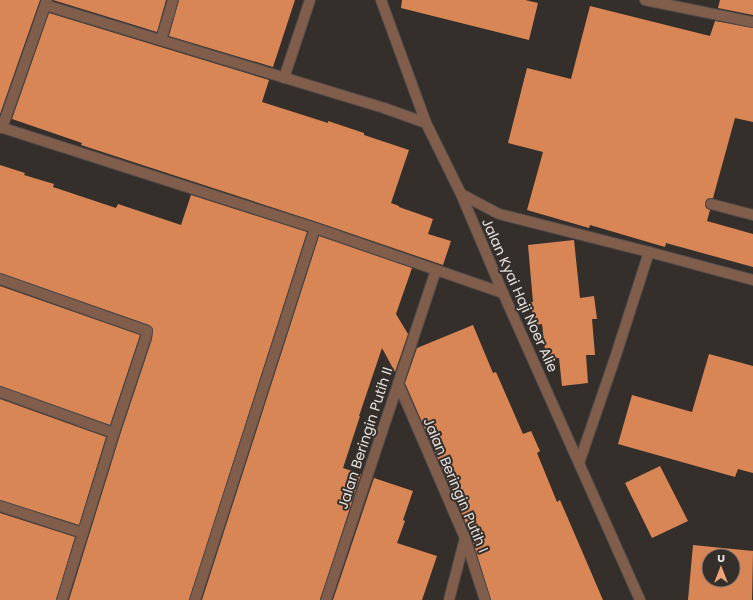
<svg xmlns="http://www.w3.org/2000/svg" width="753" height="600" viewBox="0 0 753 600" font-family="Poppins,sans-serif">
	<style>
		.building { fill: #d98656; fill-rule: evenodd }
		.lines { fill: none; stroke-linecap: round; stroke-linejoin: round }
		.minor-casing { stroke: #514b49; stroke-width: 12 }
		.tertiary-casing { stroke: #514b49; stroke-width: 12 }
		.minor { stroke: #805e4b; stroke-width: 10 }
		.tertiary { stroke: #805e4b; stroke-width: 10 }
		.labels { text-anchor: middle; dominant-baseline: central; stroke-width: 4; stroke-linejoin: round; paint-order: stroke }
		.street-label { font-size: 14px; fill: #e5e1df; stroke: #352f2c }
	</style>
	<rect width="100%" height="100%" fill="#352f2c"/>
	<g class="building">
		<path d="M0,0h40l-40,114z"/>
		<path d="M53,0h113l-9,32z"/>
		<path d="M179,0h116l-22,67 -104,-31z"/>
		<path d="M402,0h123l13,3 -9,37 -128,-32z"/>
		<path d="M720,0h33v15l-35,-7z"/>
		<path d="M590,6l120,30 5,-15 38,7v94l-18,-4 -22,80 -6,1 -2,4 1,5 4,2 -3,11 46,13v33l-87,-24 -1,4 -75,-22 -1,3 -62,-18 16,-58 -35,-9 19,-75 44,11z"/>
		<path d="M49,13l220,67 -7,22 66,21v-2l36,12v2l45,15 -18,53 8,3v1l34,12 -5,15 23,7 -8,24 -126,-43 -236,-77 1,-2 -70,-24z"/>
		<path d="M0,165l25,8 -1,2 30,9 -1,3 63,21 2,-4 63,21 10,-30 116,37 -118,368h-120l51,-165 32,-96 1,-10 -4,-4 -149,-52z"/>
		<path d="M319,236l93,32 -16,46 12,20 -13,38 -13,-24 -23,68h1l-17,52 18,6 -41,126h-118z"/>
		<path d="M574,240l6,58 14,-2 3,23h-5l3,36h-9l2,28 -26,3 -3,-28 -13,1 -4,-35 -8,1 -3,-23h2l-5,-57z"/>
		<path d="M0,286l140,49 -30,90 -110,-39z"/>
		<path d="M473,325l20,48 3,-1 27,62 8,-3 9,20 -3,2 20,49 3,-2 43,100h-112l-20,-65 -66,-152 12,-35z"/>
		<path d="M709,354l44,12v107l-15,-4 -3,8 -117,-33 14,-49 60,17z"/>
		<path d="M0,399l106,38 -27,88 -79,-25z"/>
		<path d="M660,466l28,55 -36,17 -27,-55z"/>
		<path d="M374,478l39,13 -10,29 2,1 -8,22 40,13 -15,44h-89z"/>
		<path d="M0,513l75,24 -19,63h-56z"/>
		<path d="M693,545l60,6 -1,49h-64zM709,556h24v24h-24z"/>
	</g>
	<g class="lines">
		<g class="minor-casing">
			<g id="minor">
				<path d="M645,0l108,22"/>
				<path d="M45,5l339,103 42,15"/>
				<path d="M161,40l12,-40"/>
				<path d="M284,78l26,-78"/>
				<path d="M0,127l315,101 188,65"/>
				<path d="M2,128l45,-128"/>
				<path d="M461,194l38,20 150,38 104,28"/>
				<path d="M711,204l42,11"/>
				<path d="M0,279l147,52 -1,6 -32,96 -52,167"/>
				<path d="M398,383l67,155 20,62"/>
				<path d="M0,392l114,41"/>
				<path d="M579,463l37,-108 33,-103"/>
				<path d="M0,506l83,27"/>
				<path d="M195,600l120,-372"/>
				<path d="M326,600l110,-330"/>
				<path d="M449,600l16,-62"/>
			</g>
		</g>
		<g class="tertiary-casing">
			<path id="tertiary" d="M381,0l45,123 35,71 42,99 137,307"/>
		</g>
		<use href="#minor" class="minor"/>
		<use href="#tertiary" class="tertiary"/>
	</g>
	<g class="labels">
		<g class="street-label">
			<text transform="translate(520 295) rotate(66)">Jalan Kyai Haji Noer Alie</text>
			<text transform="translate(365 438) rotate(-72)">Jalan Beringin Putih II</text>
			<text transform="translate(456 485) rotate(67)">Jalan Beringin Putih I</text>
		</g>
	</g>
	<g transform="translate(721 568)"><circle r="19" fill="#352f2c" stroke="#7b7674"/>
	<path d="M0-3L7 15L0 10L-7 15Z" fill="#efa378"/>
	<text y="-6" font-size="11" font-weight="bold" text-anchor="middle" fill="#e5e1df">U</text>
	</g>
</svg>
